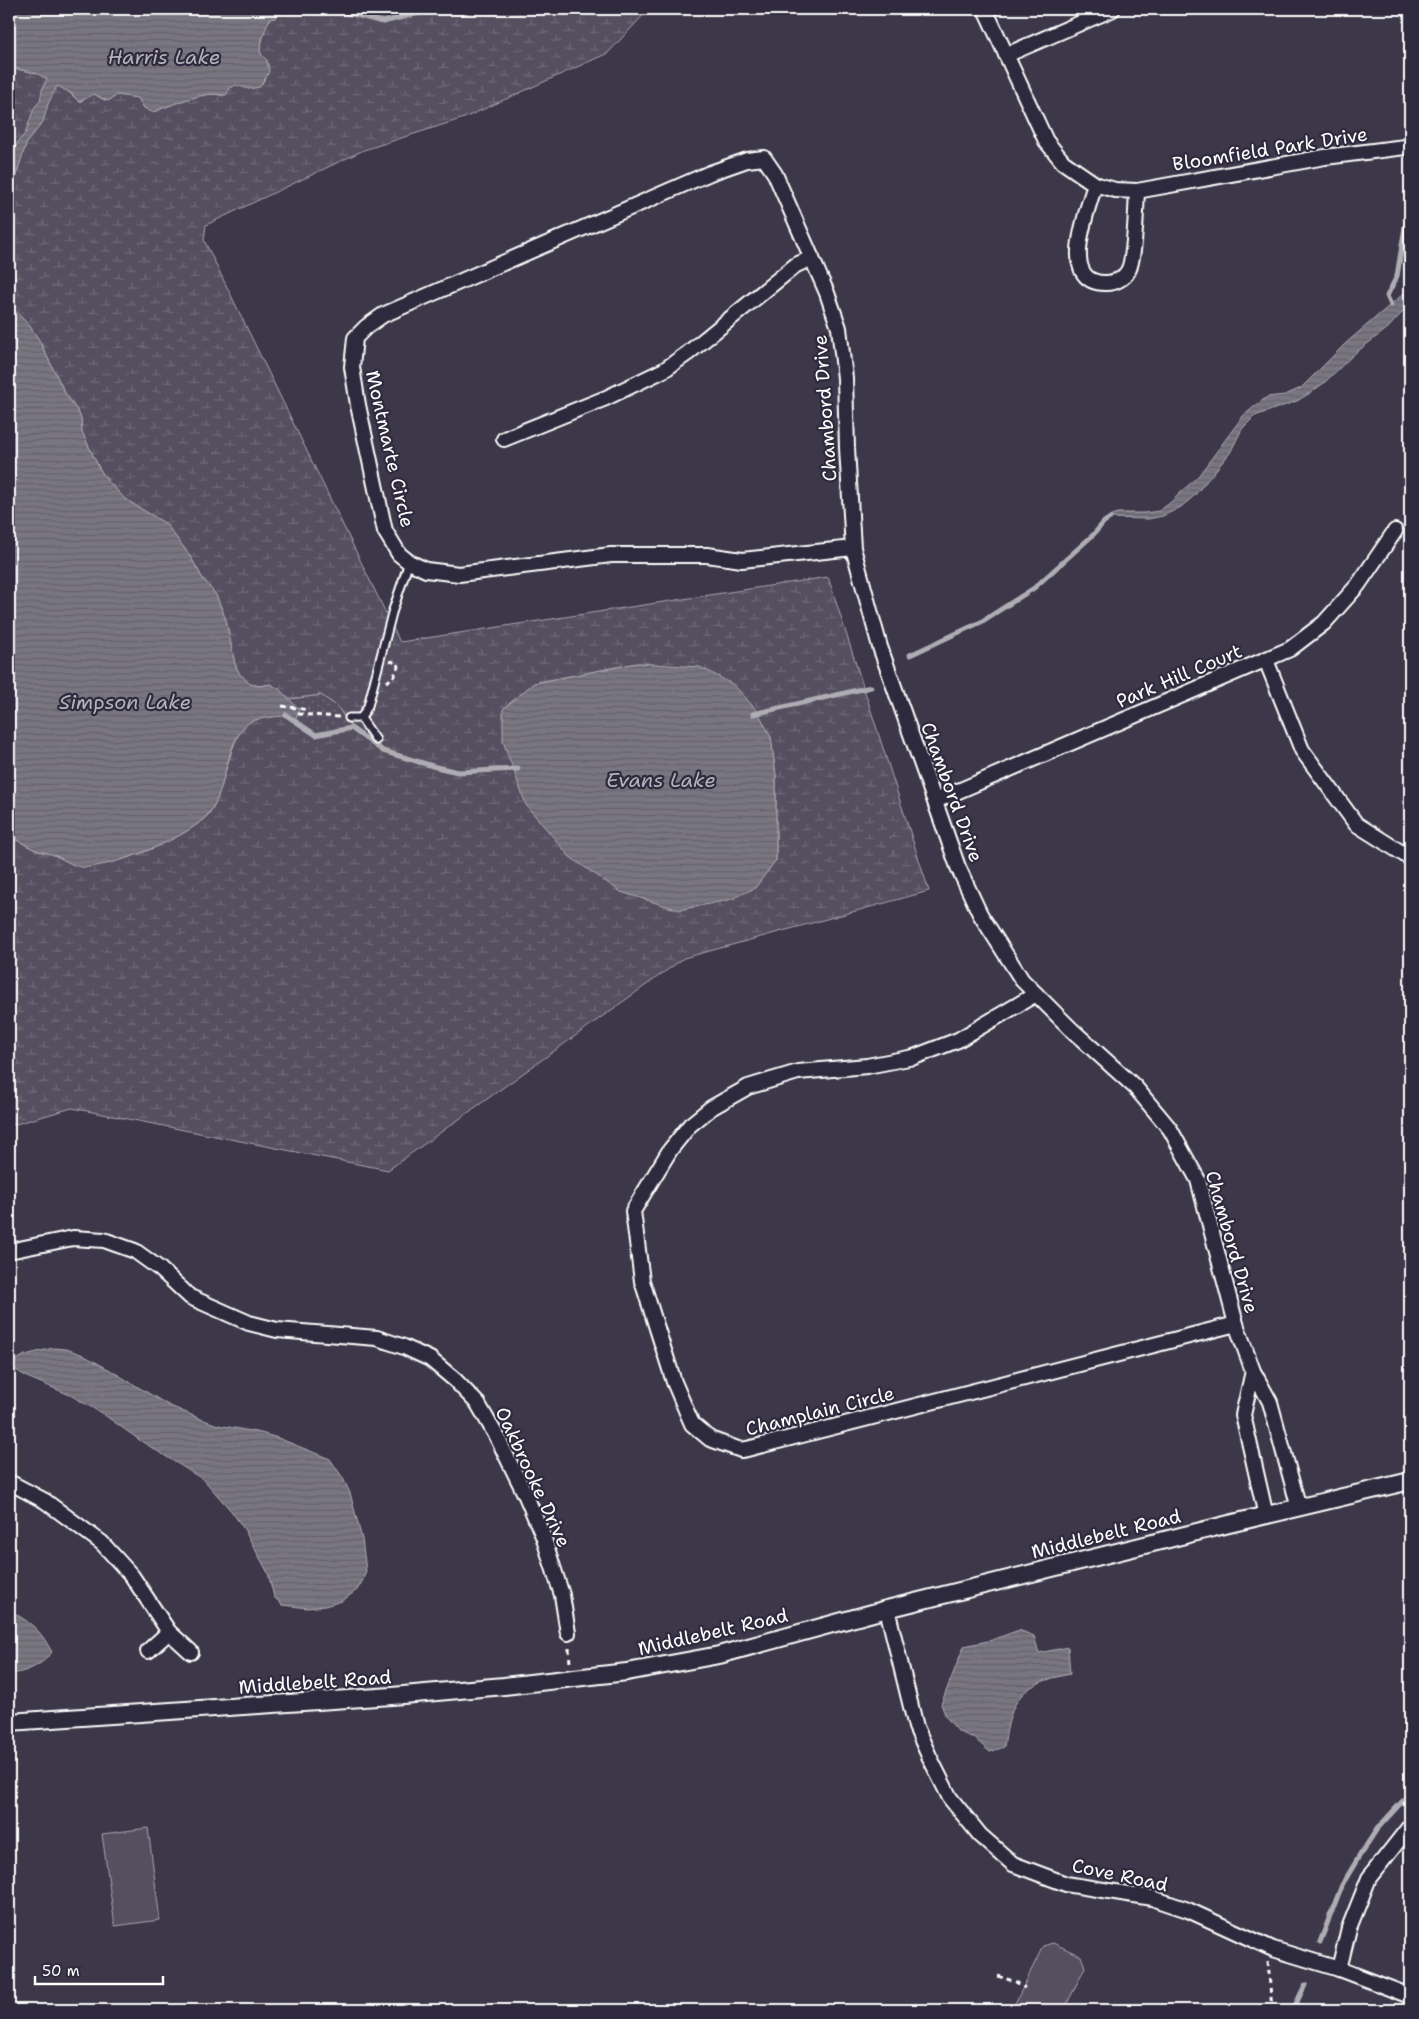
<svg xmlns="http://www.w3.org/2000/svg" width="1419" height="2019" viewBox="0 0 1419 2019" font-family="'Shantell Sans',sans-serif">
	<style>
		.grass { fill: url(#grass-dots); stroke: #aaa8b0 }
		.wetland { fill: url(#wetland-marsh); stroke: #aaa8b0; fill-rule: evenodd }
		.garden { fill: #555060; stroke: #aaa8b0 }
		.water { fill: url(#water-rules); stroke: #afadb4 }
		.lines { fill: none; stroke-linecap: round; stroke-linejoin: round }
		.stream { stroke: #afadb4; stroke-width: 5 }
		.service-casing { stroke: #fff; stroke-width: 11 }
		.minor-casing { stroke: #fff; stroke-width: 18 }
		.tertiary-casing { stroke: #fff; stroke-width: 20 }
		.path { stroke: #fff; stroke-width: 3; stroke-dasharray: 5 4; stroke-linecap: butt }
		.service { stroke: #2f2a3d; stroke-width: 7 }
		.minor { stroke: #2f2a3d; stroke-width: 14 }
		.tertiary { stroke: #2f2a3d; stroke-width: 16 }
		.labels { text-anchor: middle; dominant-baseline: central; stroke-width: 4.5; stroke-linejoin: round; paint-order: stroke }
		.street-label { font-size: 19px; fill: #fff; stroke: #2f2a3d }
		.water-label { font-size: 20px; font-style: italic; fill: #b5b4ba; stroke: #2f2a3d }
	</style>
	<defs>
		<pattern id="grass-dots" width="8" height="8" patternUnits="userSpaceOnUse" patternTransform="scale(1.25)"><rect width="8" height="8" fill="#555060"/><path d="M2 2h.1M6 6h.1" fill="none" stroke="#6e6a78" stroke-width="1.8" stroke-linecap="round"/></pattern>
		<pattern id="wetland-marsh" width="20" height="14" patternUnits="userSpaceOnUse" patternTransform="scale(1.25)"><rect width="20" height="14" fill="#555060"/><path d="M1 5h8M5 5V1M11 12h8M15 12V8" fill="none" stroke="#6e6a78"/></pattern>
		<pattern id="water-rules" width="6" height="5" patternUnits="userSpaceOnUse" patternTransform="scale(1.25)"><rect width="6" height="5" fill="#797682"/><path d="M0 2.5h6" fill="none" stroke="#626167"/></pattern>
	</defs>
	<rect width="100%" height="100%" fill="#3c3749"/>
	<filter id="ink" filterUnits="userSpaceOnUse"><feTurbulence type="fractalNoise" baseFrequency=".02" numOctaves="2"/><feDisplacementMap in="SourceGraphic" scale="10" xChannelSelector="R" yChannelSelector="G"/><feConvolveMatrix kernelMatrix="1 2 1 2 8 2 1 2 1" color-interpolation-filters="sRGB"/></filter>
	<g filter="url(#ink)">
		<path class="grass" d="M321,695l17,12 13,21 -35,7 -30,-20 10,3 3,-9 -10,-10z"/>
		<path class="wetland" d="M277,9h372l-41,44 -144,65 -100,32 -158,75 -2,15 196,402 428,-65 101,314 -245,67 -296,212 -316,-62 -63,18v-290l28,15 14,3 9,4c16,1 45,5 60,2 22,-5 73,-28 88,-45 18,-21 20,-84 44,-94 11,-4 23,-4 34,-6l30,20 35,-8 -13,-20 -17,-12 -32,4 -19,-15 -11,2 -9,-2 -11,-11 -4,-9 -9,-44 -10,-25 -13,-16 -13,-23 -24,-32 -41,-25 -18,-19 -8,-12 -17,-36 -1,-14 -3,-6 -13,-19 -26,-53 -10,-15 -20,-20v-238c9,3 18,4 27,6 15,5 32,17 43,29l15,-8 10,6 8,-1 5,-4 22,3 5,10 9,4c17,-6 52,-23 70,-16l6,-8 7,-4 13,5 13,-33 -2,-6 6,-25 11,-13zM637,663l134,74 5,39v85l-273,-152 31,-26z"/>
		<g class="garden">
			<path d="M148,1828l12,92 -45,6 -13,-92z"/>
			<path d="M1053,1943l28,13 4,11 -21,43h-52l31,-64z"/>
		</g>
		<g class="water">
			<path d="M9,9h268l1,6 -3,3 -5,1c-3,4 -10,26 -10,31 0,4 4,7 7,10l2,12 -9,15 -11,2 -13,-4 -6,3 -4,7c-4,0 -8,-1 -12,-1 -21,1 -42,11 -62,18l-8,-4 -6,-10 -21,-3 -9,6 -14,-7 -15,8 -8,-9 -14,-7 -9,18 -5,18 -16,20 -18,54v-30l2,-9 8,-17 6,-6 9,-26 6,-7 2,-11 5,-11 -11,-6 -27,-6z"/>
			<path d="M1410,288v16l-22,24 -34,26 -30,29 -14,10 -13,8 -42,15 -13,13 -12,24 -36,43 -13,11 -18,9 -15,3 -38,-1v-2l7,-3h27l15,-2 12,-9 28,-27 44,-59 12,-10 12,-9 18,-2 16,-7 45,-45z"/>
			<path d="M9,305l20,20 10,15 26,53 13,19 3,6 1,14 17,36 8,12 18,19 41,25 24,32 13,23 13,16 10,25 9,44 4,9 11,11 9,2 11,-2 9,5 20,20 -3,9c-11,-3 -19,-2 -30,0 -7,1 -16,2 -21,8 -22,24 -17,62 -36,87 -16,23 -99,56 -127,54 -11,-1 -21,-10 -31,-13 -5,-2 -11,-2 -15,-4 -9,-4 -18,-10 -27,-14z"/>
			<path d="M637,663l63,4 34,18 24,27 13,25 5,39v84l-21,28 -26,12 -50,10 -58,-18 -51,-35 -44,-52 -23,-64v-32l31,-26z"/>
			<path d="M53,1348l13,1 15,5 29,16 58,35 33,14 17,6 43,8 17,5 52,21 13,19 7,15 12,46 4,32 -3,9 -6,10 -15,11 -17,5 -17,2 -26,-3 -8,-8 -6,-24 -24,-44 -12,-17 -28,-32 -63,-39 -38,-27 -33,-19 -43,-18 -11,-7 -7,1v-7l16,-9z"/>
			<path d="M9,1610c22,13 30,18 43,42 -9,13 -27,21 -43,22z"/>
			<path d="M1019,1630l15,6 5,17 29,-6 2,27c-50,10 -59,24 -66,73l-14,5 -16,-14 -15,-6 -13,-15 -5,-13 23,-58 28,-6z"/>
		</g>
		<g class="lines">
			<g class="stream">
				<path d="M333,9l50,13 52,-13"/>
				<path d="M1391,305l-4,-9 10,-20 8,-49 5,-11"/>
				<path d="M910,655l71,-33 53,-34 59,-53 11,-13 6,-4"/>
				<path d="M753,714l118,-27"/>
				<path d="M286,715l30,20 35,-7 32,23 53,16 22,5 60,-3"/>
				<path d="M1320,1942l22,-57 18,-30 17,-26 33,-36"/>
				<path d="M1293,2010l12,-25"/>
			</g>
			<g class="service-casing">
				<g id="service">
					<path d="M349,718h12l7,-12 24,-93 17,-51"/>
					<path d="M361,718l15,22"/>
				</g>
			</g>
			<g class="minor-casing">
				<g id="minor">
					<path d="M985,9l61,132 17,21 32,22 20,6 22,1 188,-34 80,-10 5,1"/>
					<path d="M1006,55l107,-46"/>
					<path d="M1095,184c-7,26 -38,100 11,99 8,0 18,-4 22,-12 7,-12 8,-63 9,-80"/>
					<path d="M504,439l102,-41 58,-28 24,-17 108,-88 16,-7"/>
					<path d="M853,548l-111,12 -35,-5h-96l-152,19 -33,-4 -17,-8 -10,-8 -14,-23 -27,-126 -6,-38 3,-29 11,-11 17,-12 327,-142 37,-13 17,-2 11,16 52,119 12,35 6,50 2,70 6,100 27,99 78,220 22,47 42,66 50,50 63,57 35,42 28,51 38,144 17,47 17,31 29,106"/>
					<path d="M1266,660l36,90 54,74 54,34"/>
					<path d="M935,801l355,-152 34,-26 34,-38 37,-54"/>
					<path d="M1036,994l-78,46 -44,17 -47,9 -69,6 -50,15 -37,21 -21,17 -20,25 -37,61 9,70 32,101 18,42 18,15 31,11 6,-1 489,-125"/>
					<path d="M9,1251l64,-13 31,2 31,11 25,18 30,28 59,26 28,7 100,8 27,9 26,12 25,21 23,24 19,33 29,59 17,40 19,59 6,38"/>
					<path d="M1253,1371l-10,44 23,101"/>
					<path d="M9,1482l36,19 57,42 30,33 37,56 22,20"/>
					<path d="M887,1609l29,118 13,29 21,42 30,37 33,29 53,20 86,14 36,12 85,39 66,20 10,-41 20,-50 41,-52"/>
					<path d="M148,1651l21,-19"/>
					<path d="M1339,1969l71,27"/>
				</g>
			</g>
			<g class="tertiary-casing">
				<path id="tertiary" d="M9,1722l383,-26 112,-10 123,-14 92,-17 168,-46 342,-85 181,-43"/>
			</g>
			<g class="path">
				<path d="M386,682l7,-4 5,-11 -1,-4 -7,-2"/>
				<path d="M282,706l27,4"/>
				<path d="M298,714l41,3"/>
				<path d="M569,1648l1,16"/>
				<path d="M1268,1961l4,49"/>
				<path d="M998,1976l18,6 9,6"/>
			</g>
			<use href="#service" class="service"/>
			<use href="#minor" class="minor"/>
			<use href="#tertiary" class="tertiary"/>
		</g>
	</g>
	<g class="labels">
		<g class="street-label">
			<text transform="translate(1270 149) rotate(-9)">Bloomfield Park Drive</text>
			<text transform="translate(825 408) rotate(-94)">Chambord Drive</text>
			<text transform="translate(390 449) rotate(77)">Montmarte Circle</text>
			<text transform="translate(1179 676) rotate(-23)">Park Hill Court</text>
			<text transform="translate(952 792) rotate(70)">Chambord Drive</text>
			<text transform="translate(1232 1242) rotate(74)">Chambord Drive</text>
			<text transform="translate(820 1411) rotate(-14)">Champlain Circle</text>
			<text transform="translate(533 1477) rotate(65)">Oakbrooke Drive</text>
			<text transform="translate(1106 1534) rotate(-14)">Middlebelt Road</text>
			<text transform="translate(713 1632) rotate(-13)">Middlebelt Road</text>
			<text transform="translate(315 1682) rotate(-4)">Middlebelt Road</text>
			<text transform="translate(1120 1875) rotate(12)">Cove Road</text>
		</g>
		<g class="water-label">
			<text x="164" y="57">Harris Lake</text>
			<text x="125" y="702">Simpson Lake</text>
			<text x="661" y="780">Evans Lake</text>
		</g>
	</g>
	<rect width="1419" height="2019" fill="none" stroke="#2f2a3d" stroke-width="30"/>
	<rect x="15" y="15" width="1389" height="1989" fill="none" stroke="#fff" stroke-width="2" filter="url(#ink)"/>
	<path d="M35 1976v8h128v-8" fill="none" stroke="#ffffff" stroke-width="2.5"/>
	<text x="42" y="1976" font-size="15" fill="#ffffff" stroke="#2f2a3d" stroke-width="4" paint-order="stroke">50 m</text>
</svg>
